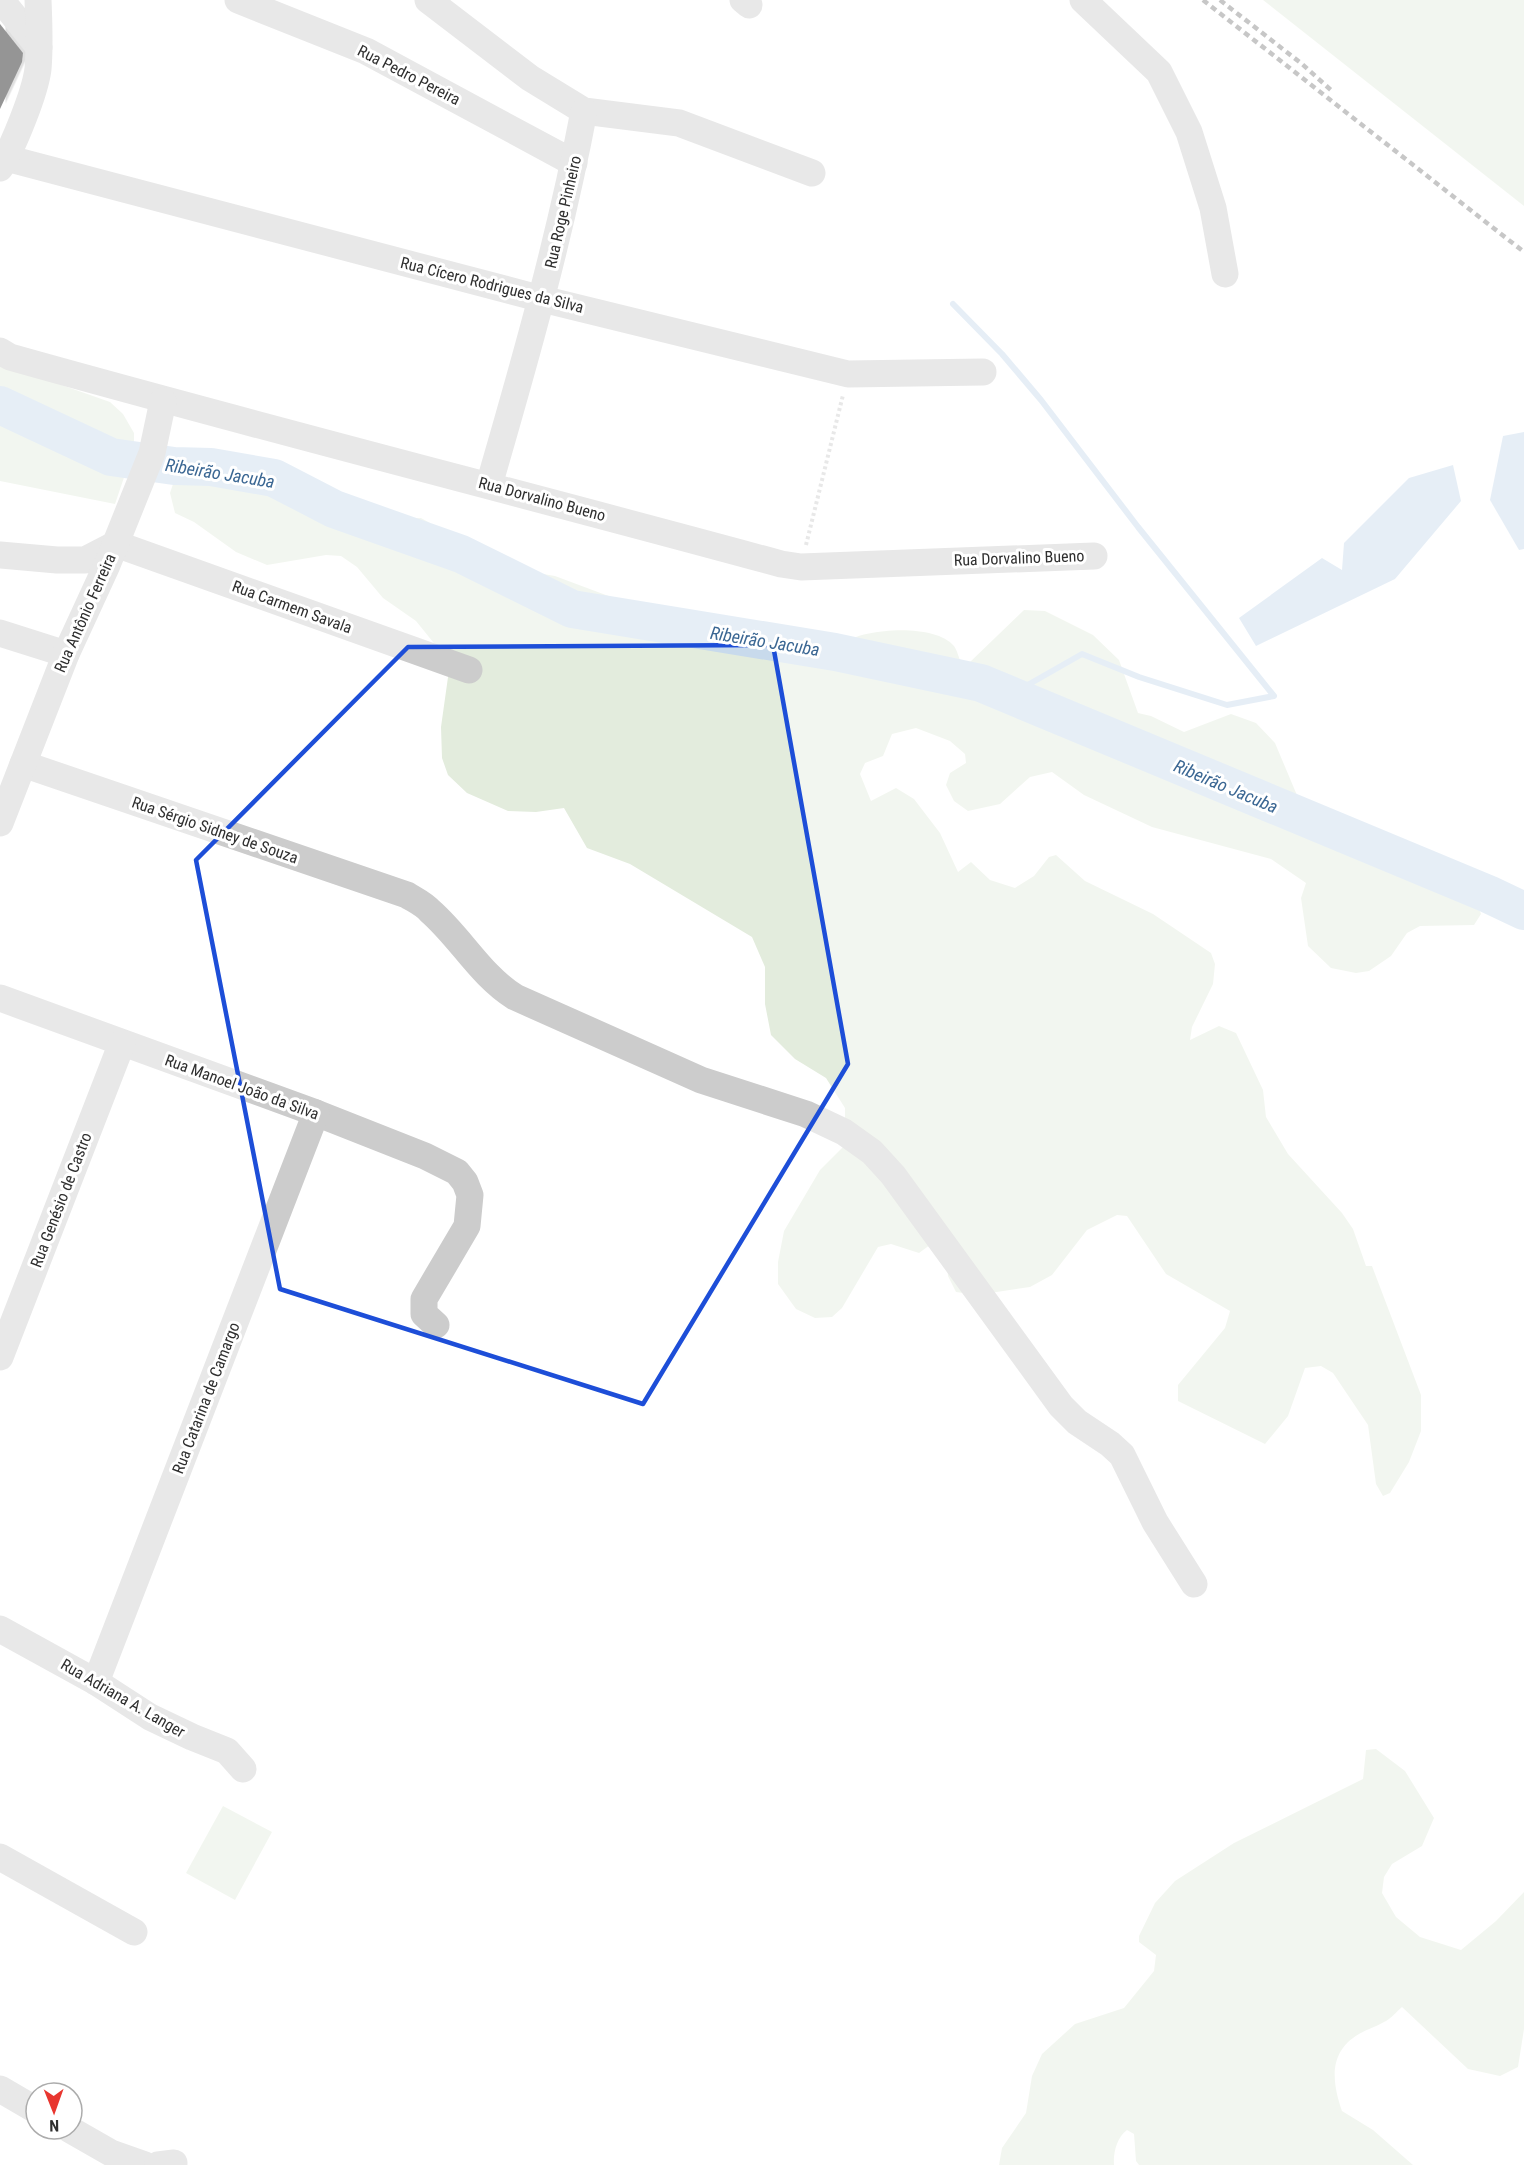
<svg xmlns="http://www.w3.org/2000/svg" width="1524" height="2165" viewBox="0 0 1524 2165" font-family="'Roboto Condensed',sans-serif">
	<style>
		.green { fill: #e3ecdd }
		.water { fill: #c8daec }
		.lines { fill: none; stroke-linecap: round; stroke-linejoin: round }
		.stream { stroke: #c8daec; stroke-width: 6 }
		.river { stroke: #c8daec; stroke-width: 38 }
		.building { fill: #161616; filter: url(#shadow) }
		.path { stroke: #ccc; stroke-width: 4; stroke-dasharray: 3 3; stroke-linecap: butt }
		.minor { stroke: #ccc; stroke-width: 27 }
		.rail { stroke: #848484; stroke-width: 4.5; stroke-dasharray: 6 4.5; stroke-linecap: butt }
		.marked { fill: none; stroke: #1d4ed8; stroke-width: 4.5; stroke-linejoin: round }
		.labels { text-anchor: middle; dominant-baseline: central; stroke-width: 6; stroke-linejoin: round; paint-order: stroke }
		.street-label { font-size: 16px; fill: #2f2f2f; stroke: #fff }
		.water-label { font-size: 18px; font-style: italic; fill: #3b6793; stroke: #fff }
	</style>
	<defs>
		<filter id="shadow"><feDropShadow dx="5.5" dy="-5.5" stdDeviation="0" flood-color="#0004"/></filter>
	</defs>
	<rect width="100%" height="100%" fill="#fff"/>
	<g class="green">
		<path d="M1263,0h261v206z"/>
		<path d="M0,360l39,17 71,25 13,12 11,19v15l-19,56 -115,-23z"/>
		<path d="M188,472l22,1 72,20 34,18 34,10 71,-3 9,5 23,27 17,8 13,-4v-4l36,20 36,6 99,37 36,18 61,12h92c22,-15 92,-20 111,3 3,4 5,12 7,17h8l55,-53 21,1 48,24 26,25 19,53 13,3 33,16 47,-18 25,9 19,20 24,57 13,14 22,11 66,16 64,27 17,46 -7,11 -54,1 -13,7 -16,23 -22,15 -13,2 -25,-5 -23,-22 -7,-48 5,-15 -35,-24 -119,-32 -68,-32 -32,-23 -22,5 -30,27 -32,7 -14,-10 -8,-16 4,-12 16,-10 -1,-9 -15,-13 -34,-13 -24,6 -9,22 -18,7 -5,11 11,27 25,-13 18,11 26,34 18,39 13,-10 19,18 25,8 19,-12 15,-19 7,-2 29,26 68,33 58,39 4,11 -2,20 -21,43 -2,13 29,-14 17,7 27,57 3,27 22,37 54,59 11,16 13,37h6l49,129v36l-12,31 -19,31 -7,3 -7,-12 -8,-59 -35,-52 -12,-7 -16,2 -17,48 -23,28 -87,-43v-16l47,-57 5,-17 -64,-37 -39,-58 -10,-1 -30,15 -35,45 -22,12 -53,8 -21,-3 -8,-16 -3,-42 -26,19 -28,-9 -13,3 -36,61 -10,9 -17,1 -19,-9 -18,-25v-22l6,-31 36,-61 25,-25v-37l-19,-30 -31,-19 -24,-24 -6,-31v-37l-13,-30 -122,-73 -43,-16 -23,-40 -28,4 -28,-1 -41,-18 -19,-18 -6,-17 -1,-31 9,-64 -34,-42 -33,-23 -26,-31 -16,-11 -15,-1 -59,10 -31,-13 -42,-30 -19,-9 -5,-20 5,-15z"/>
		<path d="M1376,1749l29,22 29,47 -12,28 -30,18 -8,13 -2,16 14,24 24,20 41,13 35,-29 28,-29v137l-6,38 -18,9 -32,-7 -66,-62c-6,5 -11,12 -18,15 -8,5 -17,7 -25,12 -31,18 -27,48 -17,77l31,19 40,35h-274l-3,-4 -2,-27 -7,-4c-10,7 -14,23 -13,35h-115l3,-17 24,-35 6,-37 10,-22 33,-30 49,-16 30,-37 2,-16 -17,-13v-6l16,-33 20,-22 59,-38 129,-64 3,-29z"/>
		<path d="M223,1806l49,26 -37,68 -49,-27z"/>
	</g>
	<g class="water">
		<path d="M1524,432v117l-5,1 -29,-50 13,-64z"/>
		<path d="M1453,465l8,36 -66,78 -139,67 -17,-28 83,-60 20,12 2,-27 65,-65z"/>
	</g>
	<g class="lines">
		<path class="stream" d="M953,304l49,50 39,46 97,127 136,169 -47,9 -88,-28 -57,-23 -72,41"/>
		<path class="river" d="M0,405l111,52 63,9 37,1 63,11 60,31 127,45 111,55 263,43 146,31 507,211 36,17"/>
	</g>
	<path class="building" d="M0,24l23,29 -1,9 -22,47z"/>
	<g class="lines">
		<path class="path" d="M806,545l37,-150"/>
		<g class="minor">
			<path d="M1,0l38,47"/>
			<path d="M238,0l128,51 208,112"/>
			<path d="M428,0l102,78 54,33 95,12 133,50"/>
			<path d="M743,0l6,5"/>
			<path d="M1083,0l76,72 30,60 24,76 12,66"/>
			<path d="M6,158l536,141 306,75 135,-2"/>
			<path d="M0,168c13,-21 35,-75 38,-99 2,-22 1,-46 0,-69"/>
			<path d="M0,351l10,6c256,72 514,137 771,207l20,3 293,-11"/>
			<path d="M489,485c36,-124 71,-247 95,-374"/>
			<path d="M0,555l57,5h28l31,-16 353,126"/>
			<path d="M0,633l66,21"/>
			<path d="M23,764l384,131c8,5 17,9 23,16 31,27 50,64 85,86l186,83 105,34 38,18 28,20 21,23 168,231 16,16 33,22 12,11 33,67 39,62"/>
			<path d="M0,823l66,-169 41,-89 45,-112 11,-52"/>
			<path d="M0,998l316,115 109,43 32,16 8,10 5,13 -3,31 -43,73v15l12,11"/>
			<path d="M0,1357l122,-314"/>
			<path d="M0,1629l96,53 54,35 42,20 35,14 16,18"/>
			<path d="M96,1682l220,-569"/>
			<path d="M0,1857l134,75"/>
			<path d="M0,2089l36,21"/>
			<path d="M69,2129l42,24 34,12"/>
			<path d="M158,2165l16,-2"/>
		</g>
		<g class="rail">
			<path d="M1203,0l321,252"/>
			<path d="M1220,0l82,64 30,27"/>
		</g>
	</g>
	<path d="M0 0H1524V2165H0ZM773,645l75,419 -205,340 -363,-115 -84,-429 212,-213z" fill="#fff" fill-opacity=".55" fill-rule="evenodd"/>
	<path class="marked" d="M773,645l75,419 -205,340 -363,-115 -84,-429 212,-213z"/>
	<g class="labels">
		<g class="street-label">
			<text transform="translate(409 75) rotate(27)">Rua Pedro Pereira</text>
			<text transform="translate(563 212) rotate(-77)">Rua Roge Pinheiro</text>
			<text transform="translate(492 285) rotate(14)">Rua Cícero Rodrigues da Silva</text>
			<text transform="translate(542 499) rotate(15)">Rua Dorvalino Bueno</text>
			<text transform="translate(1019 558) rotate(-2)">Rua Dorvalino Bueno</text>
			<text transform="translate(292 607) rotate(20)">Rua Carmem Savala</text>
			<text transform="translate(85 613) rotate(-66)">Rua Antônio Ferreira</text>
			<text transform="translate(215 830) rotate(19)">Rua Sérgio Sidney de Souza</text>
			<text transform="translate(242 1087) rotate(20)">Rua Manoel João da Silva</text>
			<text transform="translate(61 1200) rotate(-69)">Rua Genésio de Castro</text>
			<text transform="translate(206 1398) rotate(-69)">Rua Catarina de Camargo</text>
			<text transform="translate(123 1698) rotate(30)">Rua Adriana A. Langer</text>
		</g>
		<g class="water-label">
			<text transform="translate(220 473) rotate(9)">Ribeirão Jacuba</text>
			<text transform="translate(765 641) rotate(9)">Ribeirão Jacuba</text>
			<text transform="translate(1226 786) rotate(23)">Ribeirão Jacuba</text>
		</g>
	</g>
	<g transform="translate(54 2111) rotate(179)"><circle r="28" fill="#ffffff" stroke="#acacac" stroke-width="1.5"/>
	<path d="M0-4.5L10 22L0 15L-10 22Z" fill="#e8362f"/>
	<text y="-9" font-size="16" font-weight="bold" text-anchor="middle" fill="#2f2f2f">N</text>
	</g>
</svg>
